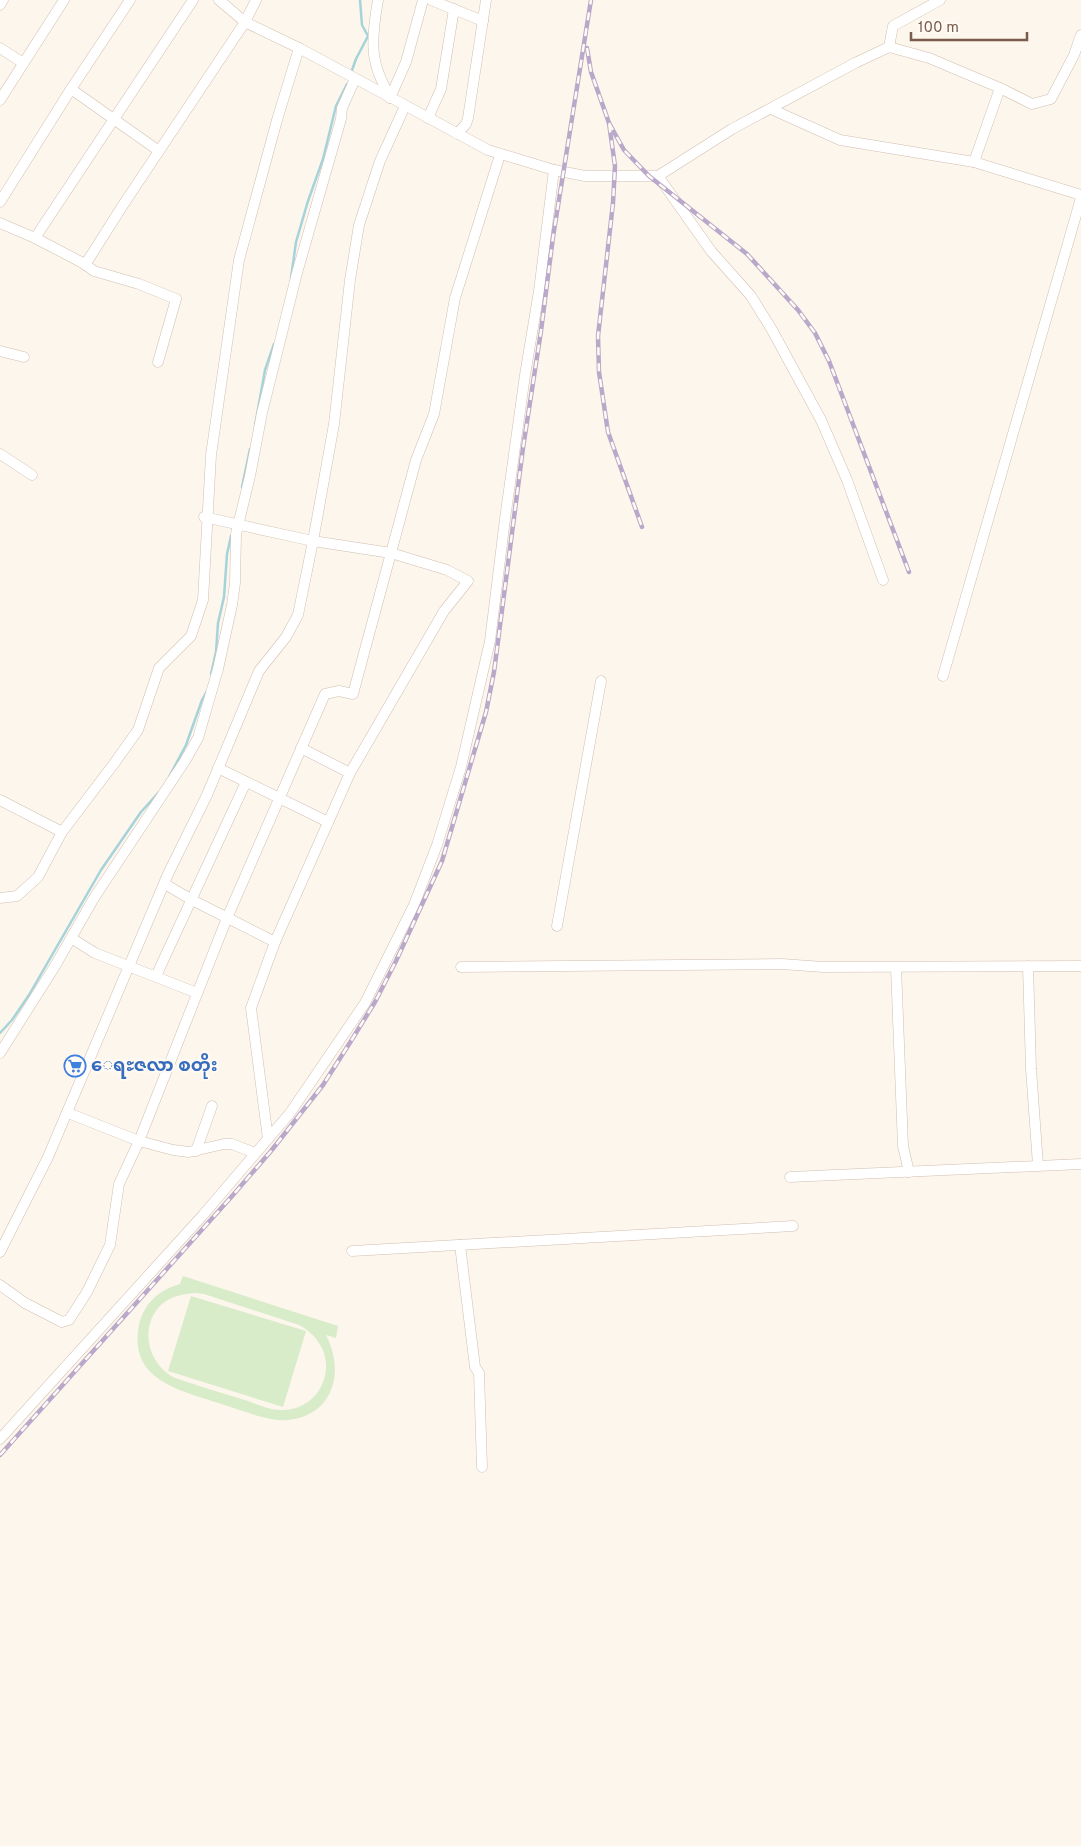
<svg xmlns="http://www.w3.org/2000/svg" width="1081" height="1846" viewBox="0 0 1081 1846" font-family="Overpass,'Noto Sans Myanmar',sans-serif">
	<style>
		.green { fill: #d8ecc9; fill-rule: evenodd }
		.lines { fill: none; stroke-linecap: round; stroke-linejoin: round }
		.stream { stroke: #a5d3da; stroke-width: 2.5 }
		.minor-casing { stroke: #d1beb0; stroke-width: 11 }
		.minor { stroke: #fff; stroke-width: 10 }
		.rail-casing { stroke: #b9a8c9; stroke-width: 4.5 }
		.rail { stroke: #fffaf3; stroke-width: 2.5; stroke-dasharray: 8; stroke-linecap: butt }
		.labels { text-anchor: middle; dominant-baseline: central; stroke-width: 4.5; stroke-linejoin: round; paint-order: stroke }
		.shop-label { font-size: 18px; font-weight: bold; fill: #366cbe; stroke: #fffaf3; text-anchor: start }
	</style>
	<rect width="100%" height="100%" fill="#fdf6ec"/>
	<g class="green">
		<path d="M183,1276l155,50 -2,12 -10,-3c22,43 2,88 -49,85 -20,-3 -39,-11 -59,-17 -39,-13 -90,-23 -79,-78 5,-22 20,-35 41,-41zM195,1293l9,1 95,31c15,8 26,22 27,39 1,26 -19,47 -45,46 -11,0 -22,-5 -33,-9 -24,-7 -48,-15 -73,-23 -27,-13 -37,-52 -13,-74 10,-8 21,-10 33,-11z"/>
		<path d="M191,1296l115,35 -23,76 -115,-36z"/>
	</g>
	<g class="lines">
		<g class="stream">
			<path d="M351,73l5,-14 12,-23 -6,-11 -2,-25"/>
			<path d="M291,278l5,-36 12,-41 15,-42 13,-53 11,-22"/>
			<path d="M255,426l10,-56 9,-26"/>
			<path d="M242,487l8,-38"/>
			<path d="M211,674l5,-22 2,-29 6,-26 3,-43 4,-18"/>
			<path d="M169,777l17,-32 16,-45 5,-9"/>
			<path d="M0,1033l12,-13 17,-25 72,-125 40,-58 18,-20"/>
		</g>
		<g class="minor-casing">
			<g id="minor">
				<path d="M219,0l26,22 54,26 189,102 66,20 31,6h73l74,-47 123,-66 34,-16 40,11 71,30 32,16 19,-5 23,-44 7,-20"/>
				<path d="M378,0c-3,17 -7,44 -3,60 2,14 9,25 15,38"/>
				<path d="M431,0l52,21"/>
				<path d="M0,5l3,-5"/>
				<path d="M889,47l4,-21 47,-26"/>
				<path d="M0,48l23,15"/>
				<path d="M71,89l88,62"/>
				<path d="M390,98l16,-36 17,-62"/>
				<path d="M0,100l64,-100"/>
				<path d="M771,109l69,31 134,22 107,33"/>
				<path d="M428,118l13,-29 13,-80"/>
				<path d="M457,134l9,-10 2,-6 18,-118"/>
				<path d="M974,162l26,-74"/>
				<path d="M658,176l53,75 40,45 21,34 49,90 26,60 36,100"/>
				<path d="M0,202l71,-113 59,-89"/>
				<path d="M0,223l35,15 48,25 11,8 45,13 37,15 -18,63"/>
				<path d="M35,238l158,-238"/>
				<path d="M85,265l38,-60 122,-183 11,-22"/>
				<path d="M0,351l24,6"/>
				<path d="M0,454l32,21"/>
				<path d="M204,517l109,24 78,12 56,17 21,11 -24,30 -94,162 -75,169 -24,66 17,131"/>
				<path d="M943,676l138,-478"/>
				<path d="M301,748l49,25"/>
				<path d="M218,768l110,54"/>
				<path d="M0,800l62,32"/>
				<path d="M165,884l27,16 83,42"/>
				<path d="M0,898l17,-2 21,-19 24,-45 51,-67 25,-35 21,-62 32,-32 12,-36 8,-145 28,-195 38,-140 22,-72"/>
				<path d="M557,926l44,-245"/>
				<path d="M71,938l24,15 102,40"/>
				<path d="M1028,966l3,103 7,96"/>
				<path d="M461,967l321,-3 41,3 258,-1"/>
				<path d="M896,967l7,179 6,26"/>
				<path d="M156,976l90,-194"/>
				<path d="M0,1053l55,-87 39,-68 91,-137 13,-23 20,-69 14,-64 3,-22 1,-49 14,-58 12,-63 35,-140 44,-154 1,-11 13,-29"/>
				<path d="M68,1113l71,28 34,9 16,2 35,-8h8l23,9"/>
				<path d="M196,1151l16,-45"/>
				<path d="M790,1177l291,-13"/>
				<path d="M460,1245l15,122 4,6 3,94"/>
				<path d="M352,1251l441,-25"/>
				<path d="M0,1252l48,-95 120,-283 39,-79 52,-124 27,-34 12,-22 15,-74 21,-117 16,-144 9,-55 21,-64 25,-55"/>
				<path d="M0,1285l25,18 37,19 7,-2 18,-28 23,-47 9,-61 20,-43 88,-223 98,-224 14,-3 14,3 63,-234 18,-46 21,-116 45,-143"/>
				<path d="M0,1439l203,-224 87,-102 75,-110 49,-98 23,-60 24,-78 29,-126 15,-122 20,-144 14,-84 15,-121"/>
			</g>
		</g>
		<use href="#minor" class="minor"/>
		<g class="rail-casing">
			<g id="rail">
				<path d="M587,48l4,24 18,51 6,43 -2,37 -15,133 1,36 9,60 34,95"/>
				<path d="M609,123l15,27 25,26 98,78 51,56 17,23 14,28 80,211"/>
				<path d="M0,1455l233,-260 38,-44 52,-66 28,-44 24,-39 21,-41 46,-100 44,-149 8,-40 29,-224 18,-117 12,-94 38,-237"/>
			</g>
		</g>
		<use href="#rail" class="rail"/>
	</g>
	<defs>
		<g id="supermarket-ring" transform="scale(1.125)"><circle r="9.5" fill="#fffaf3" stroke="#3f7fe0" stroke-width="1.5"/><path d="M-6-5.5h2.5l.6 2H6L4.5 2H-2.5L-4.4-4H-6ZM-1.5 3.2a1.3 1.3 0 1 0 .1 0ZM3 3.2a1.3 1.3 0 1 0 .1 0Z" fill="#3f7fe0"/></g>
	</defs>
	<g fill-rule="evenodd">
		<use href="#supermarket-ring" x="75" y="1066"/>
	</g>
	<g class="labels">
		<g class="shop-label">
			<text x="91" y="1066">ေရႊဇလာ စတိုး</text>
		</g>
	</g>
	<path d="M911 32v8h116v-8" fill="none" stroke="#7a5c4d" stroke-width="2.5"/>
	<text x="918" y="32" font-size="15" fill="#7a5c4d" stroke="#fffaf3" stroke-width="4" paint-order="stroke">100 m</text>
</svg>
